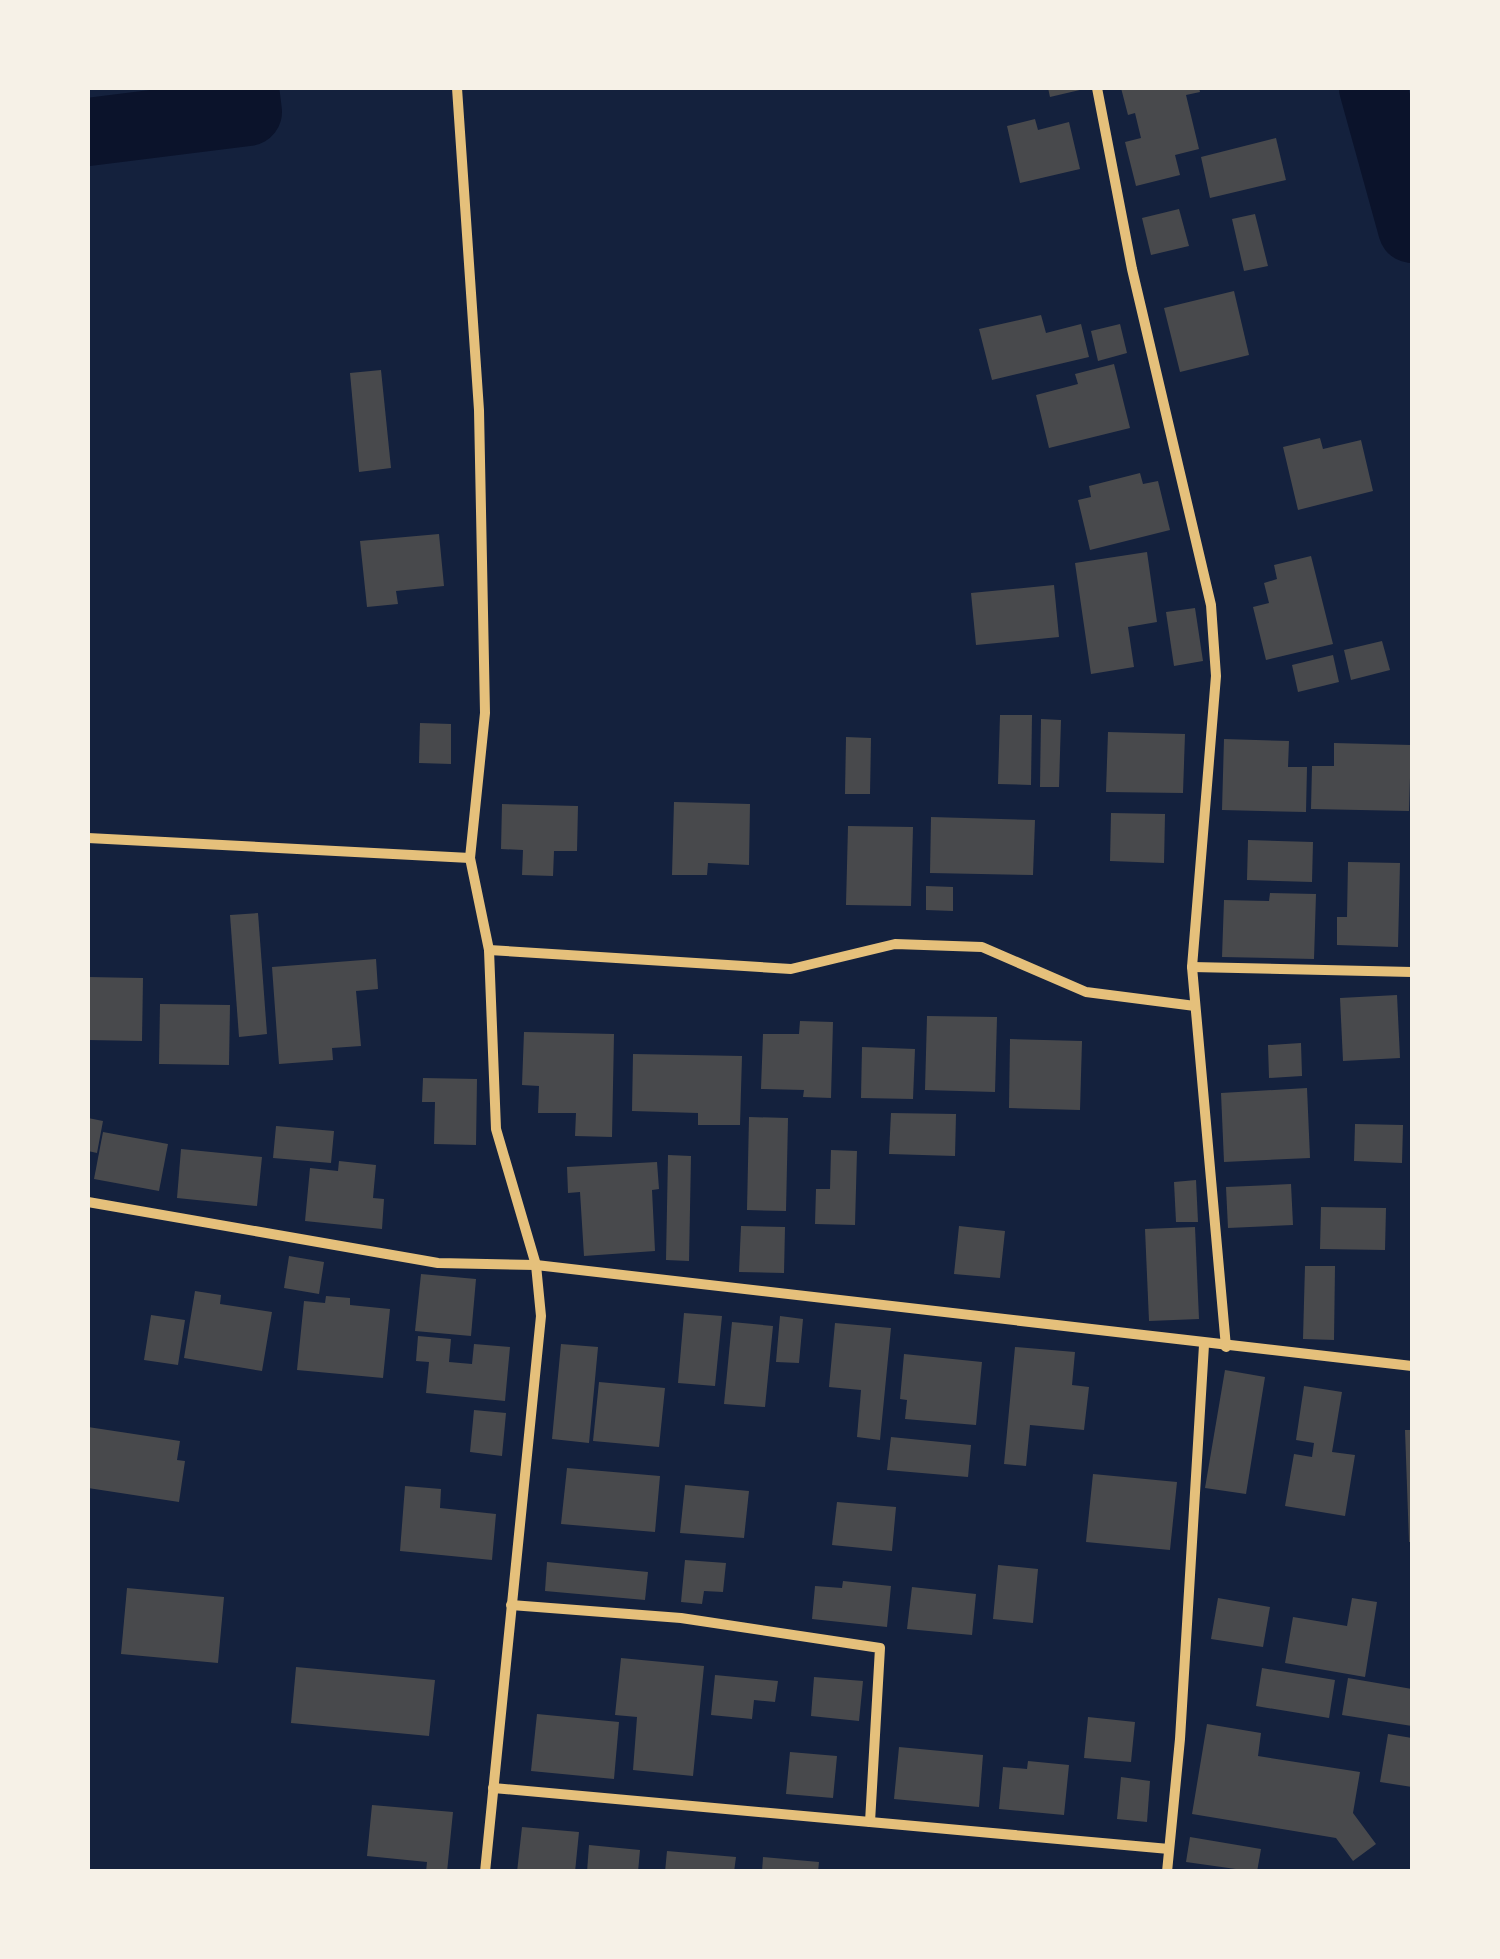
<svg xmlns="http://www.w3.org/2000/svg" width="1500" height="1959" viewBox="0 0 1500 1959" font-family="'PT Sans',sans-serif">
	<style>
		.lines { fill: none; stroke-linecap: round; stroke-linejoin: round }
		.river { stroke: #0b132b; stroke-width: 68 }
		.building { fill: #48494c }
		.minor { stroke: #e5c07b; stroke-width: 10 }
	</style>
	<rect width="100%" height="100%" fill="#14213d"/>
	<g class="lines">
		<g class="river">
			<path d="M1373,88l39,141"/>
			<path d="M88,132l160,-20 -3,-24"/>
		</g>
	</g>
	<g class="building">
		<path d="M1048,88h36v1l-34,8z"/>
		<path d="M1121,88h78l1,4 -14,3 13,54 -24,6 5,20 -44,11 -11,-44 16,-4 -6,-25 -7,2z"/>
		<path d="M1035,119l3,11 31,-8 11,47 -60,14 -13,-57z"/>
		<path d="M1276,138l10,42 -76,18 -9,-41z"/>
		<path d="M1179,209l10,37 -38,9 -9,-37z"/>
		<path d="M1255,214l13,52 -24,5 -12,-52z"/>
		<path d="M1234,291l15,64 -69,17 -16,-64z"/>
		<path d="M1041,315l5,18 35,-9 8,33 -97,23 -13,-51z"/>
		<path d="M1120,324l7,29 -29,8 -7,-30z"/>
		<path d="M1114,364l16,64 -81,20 -13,-53 42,-11 -3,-10z"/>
		<path d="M381,370l10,98 -32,4 -9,-99z"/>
		<path d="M1320,438l3,11 38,-9 12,51 -75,19 -15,-63z"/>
		<path d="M1140,473l3,11 15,-3 12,49 -80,20 -12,-50 13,-3 -2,-11z"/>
		<path d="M439,534l5,52 -48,5 2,13 -31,3 -7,-66z"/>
		<path d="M1147,552l10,70 -29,5 6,40 -43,7 -16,-111z"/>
		<path d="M1311,556l22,88 -67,16 -13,-53 16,-4 -5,-20 13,-4 -3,-14z"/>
		<path d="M1054,585l5,52 -83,8 -5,-52z"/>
		<path d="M1195,608l8,53 -29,5 -8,-54z"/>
		<path d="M1382,641l8,29 -39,10 -7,-30z"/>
		<path d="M1333,655l6,27 -41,10 -6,-27z"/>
		<path d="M1000,715h32l-1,70 -33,-1z"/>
		<path d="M1041,719l20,1 -2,67h-19z"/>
		<path d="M420,723l31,1v40l-32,-1z"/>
		<path d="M1108,732l77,2 -2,59 -77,-1z"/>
		<path d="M846,737l25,1 -1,56h-25z"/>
		<path d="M1224,739l65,2 -1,26h19l-1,45 -84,-2z"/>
		<path d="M1334,743l77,2 -2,66 -98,-2 1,-43h22z"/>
		<path d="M674,802l76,2 -1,61 -41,-2 -1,12h-35z"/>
		<path d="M502,804l76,2 -1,45h-23l-1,25 -31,-1 1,-25 -22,-1z"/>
		<path d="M1111,813l54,1 -1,49 -54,-2z"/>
		<path d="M931,817l104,3 -2,55 -103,-2z"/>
		<path d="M848,826l65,1 -2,79 -65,-1z"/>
		<path d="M1248,840l65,2 -1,40 -65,-2z"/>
		<path d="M1348,862l52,1 -2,84 -61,-2v-28h10z"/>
		<path d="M926,886l27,1v24l-27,-1z"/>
		<path d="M1270,893l46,1 -2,65 -92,-2 2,-57 45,1z"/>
		<path d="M258,913l9,121 -28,3 -9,-122z"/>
		<path d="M376,959l2,30 -22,2 5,55 -29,2 1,12 -54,4 -7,-97z"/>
		<path d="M88,977l55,1 -1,63 -54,-1z"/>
		<path d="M1397,995l3,63 -57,3 -3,-63z"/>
		<path d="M160,1004l70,1 -1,60 -70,-1z"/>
		<path d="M927,1016l70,1 -2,75 -70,-2z"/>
		<path d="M800,1021l33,1 -2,76 -28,-1 1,-7 -43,-1 2,-55h36z"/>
		<path d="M524,1032l90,2 -2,103 -37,-1 1,-23h-38l1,-27 -17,-1z"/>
		<path d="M1010,1039l72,2 -2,69 -71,-2z"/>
		<path d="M1301,1043l1,33 -33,2 -1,-33z"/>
		<path d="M862,1047l53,2 -2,50 -52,-1z"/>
		<path d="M633,1054l109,2 -2,69h-42v-12l-66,-2z"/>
		<path d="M423,1078l54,1 -1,66 -42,-1 1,-42h-13z"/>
		<path d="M1307,1088l3,70 -86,4 -3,-69z"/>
		<path d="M891,1113l65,1 -1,42 -66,-2z"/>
		<path d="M749,1117l39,1 -2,93 -39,-1z"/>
		<path d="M88,1118l15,3 -6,32 -9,-2z"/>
		<path d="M1355,1124l48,1 -1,38 -48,-2z"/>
		<path d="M276,1126l58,5 -3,32 -58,-5z"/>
		<path d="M103,1132l65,12 -9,47 -65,-12z"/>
		<path d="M181,1149l81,8 -5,49 -80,-8z"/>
		<path d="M831,1150l26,1 -2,74 -40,-1 1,-35h14z"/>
		<path d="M668,1155l23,1 -2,105 -23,-1z"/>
		<path d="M339,1161l37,4 -3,33 11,1 -2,30 -77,-8 5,-53 28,3z"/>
		<path d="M657,1162l2,27 -7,1 3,61 -71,5 -4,-64 -12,1 -1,-26z"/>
		<path d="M1196,1180l2,42h-22l-2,-40z"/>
		<path d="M1291,1184l2,41 -65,3 -2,-41z"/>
		<path d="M1321,1207l65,1 -1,42 -65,-1z"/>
		<path d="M741,1226l44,1 -1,46 -45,-1z"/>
		<path d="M959,1226l46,5 -5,47 -46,-4z"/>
		<path d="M1195,1227l4,92 -50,2 -4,-92z"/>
		<path d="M289,1256l35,6 -5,32 -35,-6z"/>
		<path d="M1305,1266h30l-1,74 -31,-1z"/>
		<path d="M421,1274l55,5 -5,57 -56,-5z"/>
		<path d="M195,1291l26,4 -1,9 52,8 -10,59 -78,-13z"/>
		<path d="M326,1296l24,2v7l40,4 -7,69 -86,-8 7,-69 21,2z"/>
		<path d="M684,1313l38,3 -7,70 -37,-3z"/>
		<path d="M151,1315l34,5 -7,45 -34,-5z"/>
		<path d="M780,1316l23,3 -4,44 -23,-1z"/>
		<path d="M732,1322l41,4 -8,81 -41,-3z"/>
		<path d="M835,1323l56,5 -11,112 -23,-3 4,-47 -32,-3z"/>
		<path d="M418,1336l33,3 -2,23 23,2 2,-20 36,3 -5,54 -79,-8 3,-31 -13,-1z"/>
		<path d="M561,1344l37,3 -9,96 -37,-4z"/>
		<path d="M1015,1347l60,5 -3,33 17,2 -5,43 -54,-5 -4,41 -22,-2z"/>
		<path d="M904,1354l78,8 -6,63 -71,-6 2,-19 -7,-1z"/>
		<path d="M1225,1370l40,7 -19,117 -41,-6z"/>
		<path d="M599,1382l66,6 -6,59 -66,-6z"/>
		<path d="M1304,1386l38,6 -10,60 23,3 -10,61 -60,-10 9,-52 18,3 2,-14 -18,-3z"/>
		<path d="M474,1410l32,3 -4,43 -32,-4z"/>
		<path d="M88,1427l92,14 -3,19 8,1 -6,41 -91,-14z"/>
		<path d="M1405,1430h7v112h-3z"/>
		<path d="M891,1437l80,8 -3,32 -81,-7z"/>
		<path d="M567,1468l93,8 -5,56 -94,-8z"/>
		<path d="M1093,1474l84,8 -7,68 -84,-8z"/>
		<path d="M685,1485l64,6 -5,47 -64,-5z"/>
		<path d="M405,1486l36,3 -1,19 56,6 -4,46 -92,-9z"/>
		<path d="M837,1502l59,5 -4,44 -60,-6z"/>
		<path d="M685,1560l41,3 -3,29 -19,-1 -2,13 -21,-2z"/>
		<path d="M547,1562l101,10 -3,28 -100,-9z"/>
		<path d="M998,1565l40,4 -5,54 -40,-4z"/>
		<path d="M843,1581l48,5 -4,41 -75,-8 3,-33 27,2z"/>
		<path d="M912,1587l64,7 -4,41 -65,-6z"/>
		<path d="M127,1588l97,9 -6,66 -97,-9z"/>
		<path d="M1218,1598l52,9 -7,40 -52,-8z"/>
		<path d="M1352,1598l25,4 -12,75 -80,-14 8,-46 54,9z"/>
		<path d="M621,1658l83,8 -11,110 -60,-6 4,-53 -22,-2z"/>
		<path d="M296,1667l139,13 -6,56 -138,-13z"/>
		<path d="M1262,1668l73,12 -6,38 -73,-12z"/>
		<path d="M715,1675l63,6 -3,21 -21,-2 -2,19 -41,-4z"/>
		<path d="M814,1677l49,4 -4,40 -48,-5z"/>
		<path d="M1348,1678l64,11v37l-70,-11z"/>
		<path d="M537,1714l82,8 -5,57 -83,-8z"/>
		<path d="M1088,1717l47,5 -4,40 -47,-4z"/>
		<path d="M1207,1724l54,9 -3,23 102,16 -7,41 23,31 -23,17 -17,-23 -144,-24z"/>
		<path d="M1388,1734l24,4v49l-32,-5z"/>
		<path d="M899,1747l84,8 -4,52 -85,-8z"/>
		<path d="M790,1752l47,4 -4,42 -47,-4z"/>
		<path d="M1028,1761l41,4 -5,50 -65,-6 4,-42 24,2z"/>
		<path d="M1121,1777l29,4 -3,41 -30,-3z"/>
		<path d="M372,1805l81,7 -6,60h-21l1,-10 -60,-6z"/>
		<path d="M522,1827l57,5 -4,40h-58z"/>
		<path d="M1190,1837l71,12 -4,23 -71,-10z"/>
		<path d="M589,1845l51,5 -2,22h-51z"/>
		<path d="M667,1851l69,6 -2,15h-69z"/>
		<path d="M763,1857l56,5 -1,10h-56z"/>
	</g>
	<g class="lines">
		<g class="minor">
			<path d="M457,88l22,322 6,303 -15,145 19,92 7,179 40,136 5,51 -56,556"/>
			<path d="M1097,88l35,181 79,336 5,71 -24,291 34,380"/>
			<path d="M88,838l382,20"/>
			<path d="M489,950l302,19 104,-25 87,3 104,45 109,14"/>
			<path d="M1192,967l220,5"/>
			<path d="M88,1202l350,61 98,2 876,101"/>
			<path d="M511,1605l170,13 199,30 -10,174"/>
			<path d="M493,1788l676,61"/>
			<path d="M1167,1872l13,-133 24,-394"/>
		</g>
	</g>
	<rect width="1500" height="1959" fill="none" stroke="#f6f1e7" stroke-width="180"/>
</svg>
